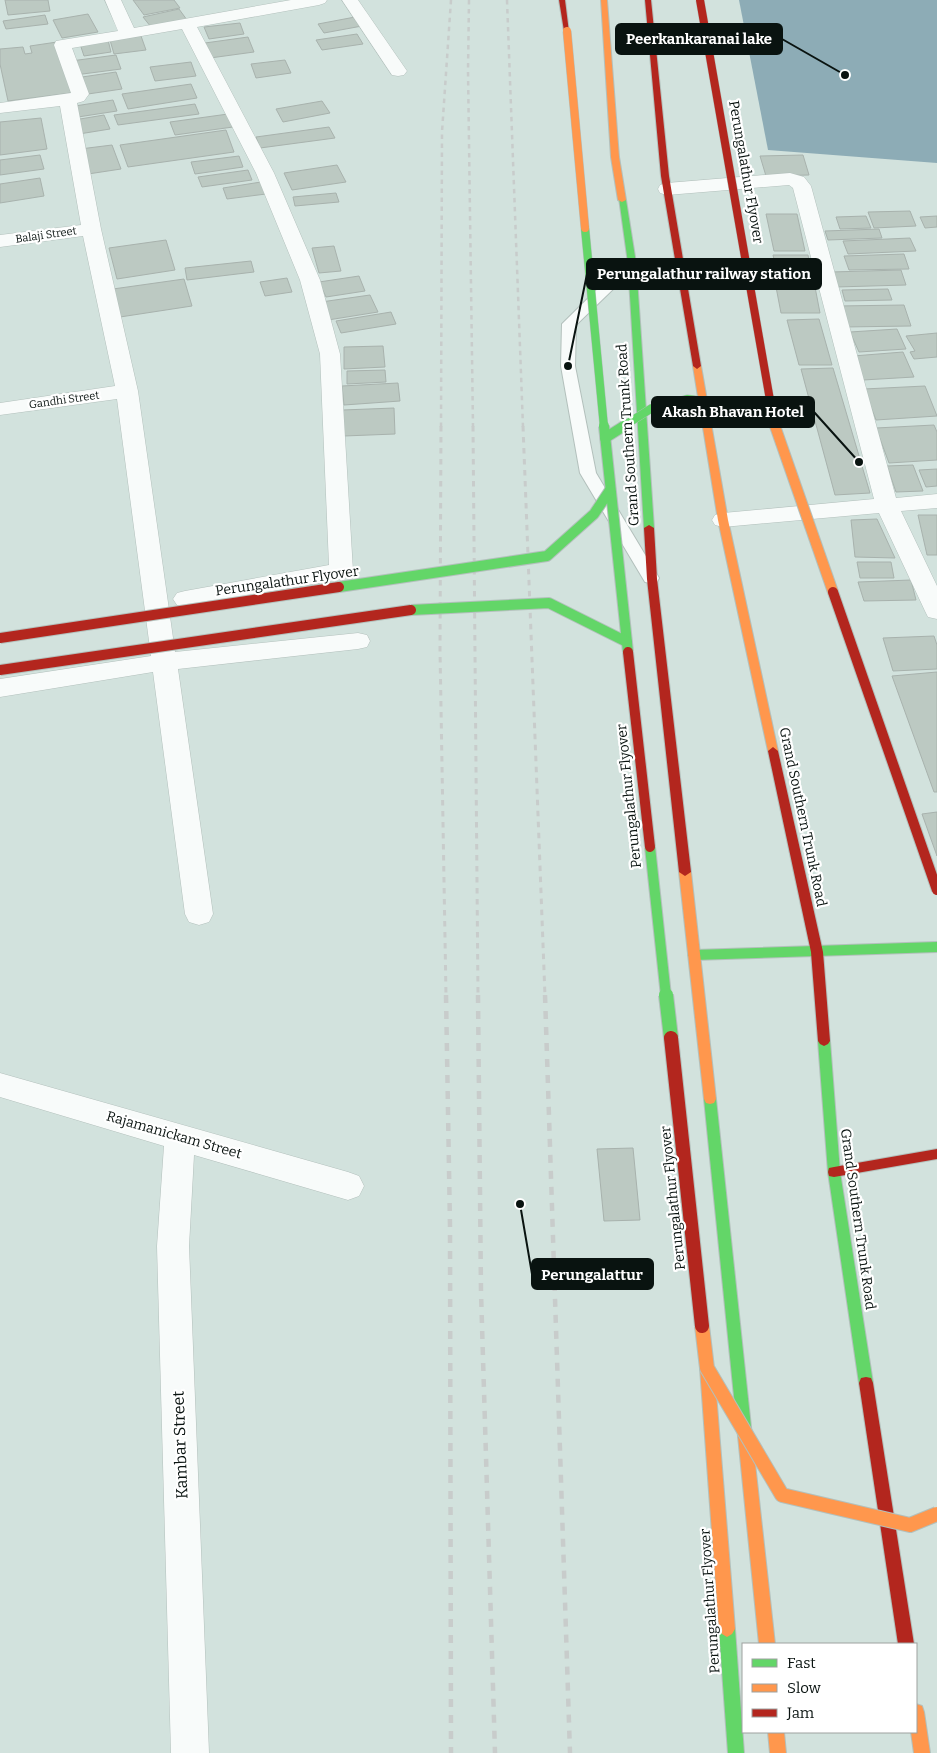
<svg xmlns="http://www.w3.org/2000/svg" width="937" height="1753" viewBox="0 0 937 1753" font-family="Bitter,serif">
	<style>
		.water { fill: #8dacb6 }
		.building { fill: #bcc9c2; stroke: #a8b2ad }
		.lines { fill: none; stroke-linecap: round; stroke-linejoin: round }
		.lane-casing { stroke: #b3c0bc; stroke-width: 2 }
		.street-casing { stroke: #b3c0bc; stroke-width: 1 }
		.fast-casing { stroke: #b3c0bc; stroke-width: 2 }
		.slow-casing { stroke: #b3c0bc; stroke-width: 2 }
		.jam-casing { stroke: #b3c0bc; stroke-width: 2 }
		.lane { fill: #f8fbfa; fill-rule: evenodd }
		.street { fill: #f8fbfa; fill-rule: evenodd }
		.fast { fill: #63d668; fill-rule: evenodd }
		.slow { fill: #ff974d; fill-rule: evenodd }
		.jam { fill: #b3261e; fill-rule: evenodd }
		.rail-far2 { stroke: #c8cccb; stroke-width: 2.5; stroke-dasharray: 4.5 4.5; stroke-linecap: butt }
		.rail-far1 { stroke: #c8cccb; stroke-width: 3; stroke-dasharray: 5.5 5.5; stroke-linecap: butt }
		.rail { stroke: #c8cccb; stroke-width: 4.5; stroke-dasharray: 8 8; stroke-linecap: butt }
		.fast-bridge-far2-casing { stroke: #b3c0bc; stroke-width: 9; stroke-linecap: butt }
		.fast-bridge-far1-casing { stroke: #b3c0bc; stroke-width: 12; stroke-linecap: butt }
		.fast-bridge-casing { stroke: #b3c0bc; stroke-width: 16; stroke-linecap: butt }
		.slow-bridge-far2-casing { stroke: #b3c0bc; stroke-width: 9; stroke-linecap: butt }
		.slow-bridge-far1-casing { stroke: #b3c0bc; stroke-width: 12; stroke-linecap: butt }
		.slow-bridge-casing { stroke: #b3c0bc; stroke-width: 16; stroke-linecap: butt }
		.jam-bridge-far2-casing { stroke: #b3c0bc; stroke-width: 9; stroke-linecap: butt }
		.jam-bridge-far1-casing { stroke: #b3c0bc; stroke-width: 12; stroke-linecap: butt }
		.jam-bridge-casing { stroke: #b3c0bc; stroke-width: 16; stroke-linecap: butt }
		.fast-bridge-far2 { stroke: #63d668; stroke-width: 8 }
		.fast-bridge-far1 { stroke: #63d668; stroke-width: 10 }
		.fast-bridge { stroke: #63d668; stroke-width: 14 }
		.slow-bridge-far2 { stroke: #ff974d; stroke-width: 8 }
		.slow-bridge-far1 { stroke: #ff974d; stroke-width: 10 }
		.slow-bridge { stroke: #ff974d; stroke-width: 14 }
		.jam-bridge-far2 { stroke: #b3261e; stroke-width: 8 }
		.jam-bridge-far1 { stroke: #b3261e; stroke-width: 10 }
		.jam-bridge { stroke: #b3261e; stroke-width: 14 }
		.labels { text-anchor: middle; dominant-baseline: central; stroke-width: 4.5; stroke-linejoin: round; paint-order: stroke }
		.far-street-label { font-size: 11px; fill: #091310; stroke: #fff }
		.street-label { font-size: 14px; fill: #091310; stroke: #fff }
		.near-street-label { font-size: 16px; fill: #091310; stroke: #fff }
		.leader { fill: none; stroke: #091310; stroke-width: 2 }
		.callout-dot { fill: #091310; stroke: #fff; stroke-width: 2 }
		.callout { fill: #091310; stroke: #091310; stroke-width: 2 }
		.callout-label { font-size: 15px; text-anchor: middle; font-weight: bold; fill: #fff }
	</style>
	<rect width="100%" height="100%" fill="#d2e2dd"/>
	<path class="water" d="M739,0h198v163l-169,-13z"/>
	<g class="building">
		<path d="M5,0h43l2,11 -42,4z"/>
		<path d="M133,0h41l6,8 -36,7z"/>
		<path d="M179,9l8,11 -36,7 -8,-10z"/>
		<path d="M88,14l10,18 -36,6 -9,-18z"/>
		<path d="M45,15l3,9 -42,5 -3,-8z"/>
		<path d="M355,17l7,9 -38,7 -6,-9z"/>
		<path d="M240,23l4,11 -35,5 -5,-12z"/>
		<path d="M357,34l6,10 -41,6 -6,-10z"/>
		<path d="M141,36l5,14 -32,4 -4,-14z"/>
		<path d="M248,37l6,15 -44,6 -5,-15z"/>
		<path d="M108,40l3,12 -27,4 -4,-12z"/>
		<path d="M57,42l14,51 -63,8 -8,-37v-15l23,-2 2,7 7,-1 -2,-7z"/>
		<path d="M116,55l5,14 -46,6 -4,-14z"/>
		<path d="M285,60l6,13 -35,5 -5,-14z"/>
		<path d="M191,62l5,14 -41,5 -5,-14z"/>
		<path d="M116,72l6,17 -34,5 -6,-17z"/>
		<path d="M191,84l6,14 -69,11 -6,-15z"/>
		<path d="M113,100l4,11 -39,6 -3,-11z"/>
		<path d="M322,101l8,12 -47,9 -7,-13z"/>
		<path d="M195,104l4,10 -81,11 -4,-10z"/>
		<path d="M228,114l5,13 -58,8 -5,-13z"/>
		<path d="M104,115l6,14 -31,5 -5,-14z"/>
		<path d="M41,118l6,31 -47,6v-33z"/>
		<path d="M329,127l6,11 -75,10 -4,-11z"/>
		<path d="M226,130l8,22 -106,15 -8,-22z"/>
		<path d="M112,145l9,24 -33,5 -8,-25z"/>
		<path d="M40,155l4,14 -44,6v-15z"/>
		<path d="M803,155l6,20 -43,1 -6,-20z"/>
		<path d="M239,156l4,11 -48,7 -4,-12z"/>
		<path d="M337,165l9,17 -54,8 -8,-17z"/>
		<path d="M248,170l4,10 -50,7 -4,-10z"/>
		<path d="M40,178l4,18 -44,7v-19z"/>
		<path d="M261,182l5,12 -39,5 -4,-11z"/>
		<path d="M336,193l3,9 -44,4 -2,-9z"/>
		<path d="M910,211l6,15 -42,2 -6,-16z"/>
		<path d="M766,214h31l8,37h-31z"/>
		<path d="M866,216l5,12 -31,1 -4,-12z"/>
		<path d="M937,216v11l-12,1 -5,-11z"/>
		<path d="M879,229l3,9 -54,2 -3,-9z"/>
		<path d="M910,238l6,13 -68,3 -5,-13z"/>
		<path d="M166,240l9,30 -58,9 -8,-31z"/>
		<path d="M334,246l7,25 -22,2 -7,-25z"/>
		<path d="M904,254l5,15 -60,1 -5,-14z"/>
		<path d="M773,255h35l5,27h-34z"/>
		<path d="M251,261l3,11 -67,8 -2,-12z"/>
		<path d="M901,270l5,15 -70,2 -5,-15z"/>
		<path d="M359,276l6,15 -39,6 -7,-15z"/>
		<path d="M287,278l5,14 -27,4 -5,-14z"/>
		<path d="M184,279l8,27 -72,11 -7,-28z"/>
		<path d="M776,287h39l5,26h-39z"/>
		<path d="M888,289l4,11 -47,1 -3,-11z"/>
		<path d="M370,295l8,17 -50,8 -7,-18z"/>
		<path d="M904,305l7,21 -67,1 -6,-21z"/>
		<path d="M391,312l5,12 -55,9 -5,-12z"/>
		<path d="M819,319l13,46h-33l-12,-45z"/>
		<path d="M897,329l9,20 -47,3 -9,-20z"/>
		<path d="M937,333v24l-23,2 -4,-7 5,-1 -9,-15z"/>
		<path d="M383,346l2,21 -41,2v-22z"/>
		<path d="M903,352l11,25 -51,3 -10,-24z"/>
		<path d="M833,368l37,125 -35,2 -34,-126z"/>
		<path d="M385,370l1,12 -39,2v-13z"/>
		<path d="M398,383l2,18 -56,4 -2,-19z"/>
		<path d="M925,386l12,30 -61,4 -12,-31z"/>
		<path d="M394,408l1,26 -51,2 -1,-26z"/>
		<path d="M934,425l3,7v28l-48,3 -13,-35z"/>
		<path d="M913,465l10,26 -27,1 -9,-26z"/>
		<path d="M937,469v17l-11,1 -7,-17z"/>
		<path d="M918,515h19v40h-10z"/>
		<path d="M877,519l18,39 -40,-1 -4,-37z"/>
		<path d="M857,562h34l3,16h-34z"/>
		<path d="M911,580l5,20 -52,1 -6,-19z"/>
		<path d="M934,636l3,9v24l-44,2 -10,-33z"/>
		<path d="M937,672v120h-3l-42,-116z"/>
		<path d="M937,812v44l-15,-42z"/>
		<path d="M633,1148l7,72 -36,1 -7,-72z"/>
	</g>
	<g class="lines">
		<g class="lane-casing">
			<path id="lane" d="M632,259l5,1 2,3 -2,3 -61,59 -1,41 21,107 63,105 -2,4 -6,1 -6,-1 -65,-109 -19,-107 1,-42 65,-64z"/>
		</g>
		<g class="street-casing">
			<g id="street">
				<path d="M105,0h16l13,28 157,-28h36l-2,3 -6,2 -122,22 77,146 46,107 20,74 13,217 -4,5 -8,3 -156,28 -8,-2 -4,-6 4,-6 8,-2 144,-26 -9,-211 -20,-74 -44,-107 -74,-144 -110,19 17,46 -5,7 -7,2 24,126 37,162 37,261 183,-19 9,2 3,6 -3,6 -9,2 -180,20 35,245 -4,8 -10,3 -10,-3 -4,-8 -32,-242 -153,25v-18l151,-23 -34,-257 -117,16v-12l115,-17 -32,-150 -83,11v-12l81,-10 -21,-119 -60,7v-10l71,-10 -17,-48 2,-4 6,-1 56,-9z"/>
				<path d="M342,0h16l49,71 -3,4 -6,1 -6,-1z"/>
				<path d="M790,173l14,4 7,9 85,312 41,-4v14l-36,3 36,75v33l-9,-2 -3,-6 -46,-98 -156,14 -8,-2 -3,-5 3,-5 8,-2 151,-14 -81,-311 -4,-3 -122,10 -7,-2 -2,-4 2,-4 7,-2z"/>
				<path d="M0,1073l348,99 11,4 5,10 -5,10 -11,4 -154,-45 -5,91 20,507h-38l-14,-507 7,-100 -164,-49z"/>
			</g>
		</g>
		<g class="fast-casing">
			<g id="fast">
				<path d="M619,198l7,2 10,63 18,265 -5,3 -5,-3 -16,-265z"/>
				<path d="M937,942v10l-243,8 -4,-2 -2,-3 2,-3 4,-2z"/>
				<path d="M824,1036l4,2 2,3 10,131 33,211 -2,5 -5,1 -5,-1 -2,-5 -31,-211 -10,-131 2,-3z"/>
				<path d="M710,1094l4,1 2,4 36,337 -2,5 -5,2 -5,-2 -2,-5 -34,-337 2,-4z"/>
				<path d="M727,1621l5,3 3,5 9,124h-16l-9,-124 3,-5z"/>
			</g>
		</g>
		<g class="slow-casing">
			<g id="slow">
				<path d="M601,0h6l12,157 7,43 -4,2 -4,-2 -7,-43z"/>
				<path d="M697,363l4,3 27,154 50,231 -5,4 -5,-4 -50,-231 -25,-154z"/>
				<path d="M685,868l6,4 25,227 -2,4 -4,1 -4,-1 -2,-4 -25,-227z"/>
				<path d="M707,1362l5,1 2,5 21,261 -3,5 -5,3 -5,-3 -3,-5 -19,-261 2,-5z"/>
				<path d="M745,1429l5,2 2,5 23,208h-16l-21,-208 2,-5z"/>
				<path d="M916,1704l6,2 2,6 6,41h-16l-3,-21h5z"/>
				<path d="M768,1732h16l2,21h-16z"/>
			</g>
		</g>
		<g class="jam-casing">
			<g id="jam">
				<path d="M559,0h6l4,32 -5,-1z"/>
				<path d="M645,0h6l18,176 32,190 -4,3 -4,-3 -32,-190z"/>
				<path d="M649,525l5,3 3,51 34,293 -6,4 -6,-4 -32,-293 -3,-51z"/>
				<path d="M773,747l5,4 45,201 7,89 -2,3 -4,2 -4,-2 -2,-3 -7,-89 -43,-201z"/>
				<path d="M937,1149v10l-103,18 -5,-1 -1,-4 1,-4 5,-1z"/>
				<path d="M866,1377l5,1 2,5 41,261h-16l-39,-261 2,-5z"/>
			</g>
		</g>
		<use href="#lane" class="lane"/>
		<use href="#street" class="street"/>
		<use href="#fast" class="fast"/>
		<use href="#slow" class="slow"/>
		<use href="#jam" class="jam"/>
		<g class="rail-far2">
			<path d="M469,0l-1,71 5,356"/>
			<path d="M507,0l16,427"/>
			<path d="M441,427l1,-295 9,-132"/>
		</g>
		<g class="rail-far1">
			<path d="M441,426l-1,224 6,346"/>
			<path d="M473,426l5,570"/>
			<path d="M523,426l22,570"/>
		</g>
		<g class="rail">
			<path d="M446,995l4,231 1,527"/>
			<path d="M478,995l3,297 14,461"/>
			<path d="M545,995l25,758"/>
		</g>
		<g class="fast-bridge-far2-casing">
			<g id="fast-bridge-far2">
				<path d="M585,228l19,199"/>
				<path d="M622,427l30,-19 35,-9 51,6 37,21"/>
			</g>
		</g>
		<g class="fast-bridge-far1-casing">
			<g id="fast-bridge-far1">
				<path d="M604,426l24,226"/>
				<path d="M605,438l19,-12"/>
				<path d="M339,587l208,-31 47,-42 16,-24"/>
				<path d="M411,610l138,-7 78,39"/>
				<path d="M650,847l16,149"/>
			</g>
		</g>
		<g class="fast-bridge-casing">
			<path id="fast-bridge" d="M666,995l5,43"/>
		</g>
		<g class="slow-bridge-far2-casing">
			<g id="slow-bridge-far2">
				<path d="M567,31l18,197"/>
				<path d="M770,400l5,27"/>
			</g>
		</g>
		<g class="slow-bridge-far1-casing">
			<path id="slow-bridge-far1" d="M775,426l58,166"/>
		</g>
		<g class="slow-bridge-casing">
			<path id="slow-bridge" d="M702,1326l5,42 75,127 128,30 27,-11"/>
		</g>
		<g class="jam-bridge-far2-casing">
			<path id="jam-bridge-far2" d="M700,0l70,400"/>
		</g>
		<g class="jam-bridge-far1-casing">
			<g id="jam-bridge-far1">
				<path d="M833,592l104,298"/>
				<path d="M0,638l339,-51"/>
				<path d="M628,652l22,195"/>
				<path d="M0,670l411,-60"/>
			</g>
		</g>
		<g class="jam-bridge-casing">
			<path id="jam-bridge" d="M671,1038l31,288"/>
		</g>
		<use href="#fast-bridge-far2" class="fast-bridge-far2"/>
		<use href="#fast-bridge-far1" class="fast-bridge-far1"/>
		<use href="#fast-bridge" class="fast-bridge"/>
		<use href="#slow-bridge-far2" class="slow-bridge-far2"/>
		<use href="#slow-bridge-far1" class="slow-bridge-far1"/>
		<use href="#slow-bridge" class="slow-bridge"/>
		<use href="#jam-bridge-far2" class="jam-bridge-far2"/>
		<use href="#jam-bridge-far1" class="jam-bridge-far1"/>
		<use href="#jam-bridge" class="jam-bridge"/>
	</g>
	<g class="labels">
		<g class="far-street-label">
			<text transform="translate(46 235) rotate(-8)">Balaji Street</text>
			<text transform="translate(64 400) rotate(-8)">Gandhi Street</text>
		</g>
		<g class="street-label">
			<text transform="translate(746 172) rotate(80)">Perungalathur Flyover</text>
			<text transform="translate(628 435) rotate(-94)">Grand Southern Trunk Road</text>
			<text transform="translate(287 581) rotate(-8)">Perungalathur Flyover</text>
			<text transform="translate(629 796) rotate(-96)">Perungalathur Flyover</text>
			<text transform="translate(803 817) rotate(78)">Grand Southern Trunk Road</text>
			<text transform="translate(174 1135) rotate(16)">Rajamanickam Street</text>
			<text transform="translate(673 1198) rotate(-96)">Perungalathur Flyover</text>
			<text transform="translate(858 1219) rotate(82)">Grand Southern Trunk Road</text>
			<text transform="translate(710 1601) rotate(-94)">Perungalathur Flyover</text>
		</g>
		<g class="near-street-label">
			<text transform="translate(180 1445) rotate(-92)">Kambar Street</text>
		</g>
	</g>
	<path class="leader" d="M845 75L782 39M568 366L587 274M859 462L814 412M520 1204L532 1274"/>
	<g class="callout-dot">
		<circle cx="845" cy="75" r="5"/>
		<circle cx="568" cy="366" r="5"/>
		<circle cx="859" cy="462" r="5"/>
		<circle cx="520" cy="1204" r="5"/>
	</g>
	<g class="callout">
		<rect x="616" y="24" width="166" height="30" rx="5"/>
		<rect x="587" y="259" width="234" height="30" rx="5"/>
		<rect x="652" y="397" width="162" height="30" rx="5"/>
		<rect x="532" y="1259" width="121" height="30" rx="5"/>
	</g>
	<g class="callout-label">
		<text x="699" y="44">Peerkankaranai lake</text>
		<text x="704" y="279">Perungalathur railway station</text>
		<text x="733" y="417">Akash Bhavan Hotel</text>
		<text x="592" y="1280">Perungalattur</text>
	</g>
	<rect x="742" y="1643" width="175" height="90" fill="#ffffff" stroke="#9da19f"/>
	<rect x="752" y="1659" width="25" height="8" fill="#63d668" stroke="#9da19f"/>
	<text x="787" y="1668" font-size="15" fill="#091310">Fast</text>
	<rect x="752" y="1684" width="25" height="8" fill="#ff974d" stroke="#9da19f"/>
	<text x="787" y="1693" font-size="15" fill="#091310">Slow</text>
	<rect x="752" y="1709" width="25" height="8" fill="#b3261e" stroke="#9da19f"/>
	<text x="787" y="1718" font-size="15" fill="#091310">Jam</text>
</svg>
